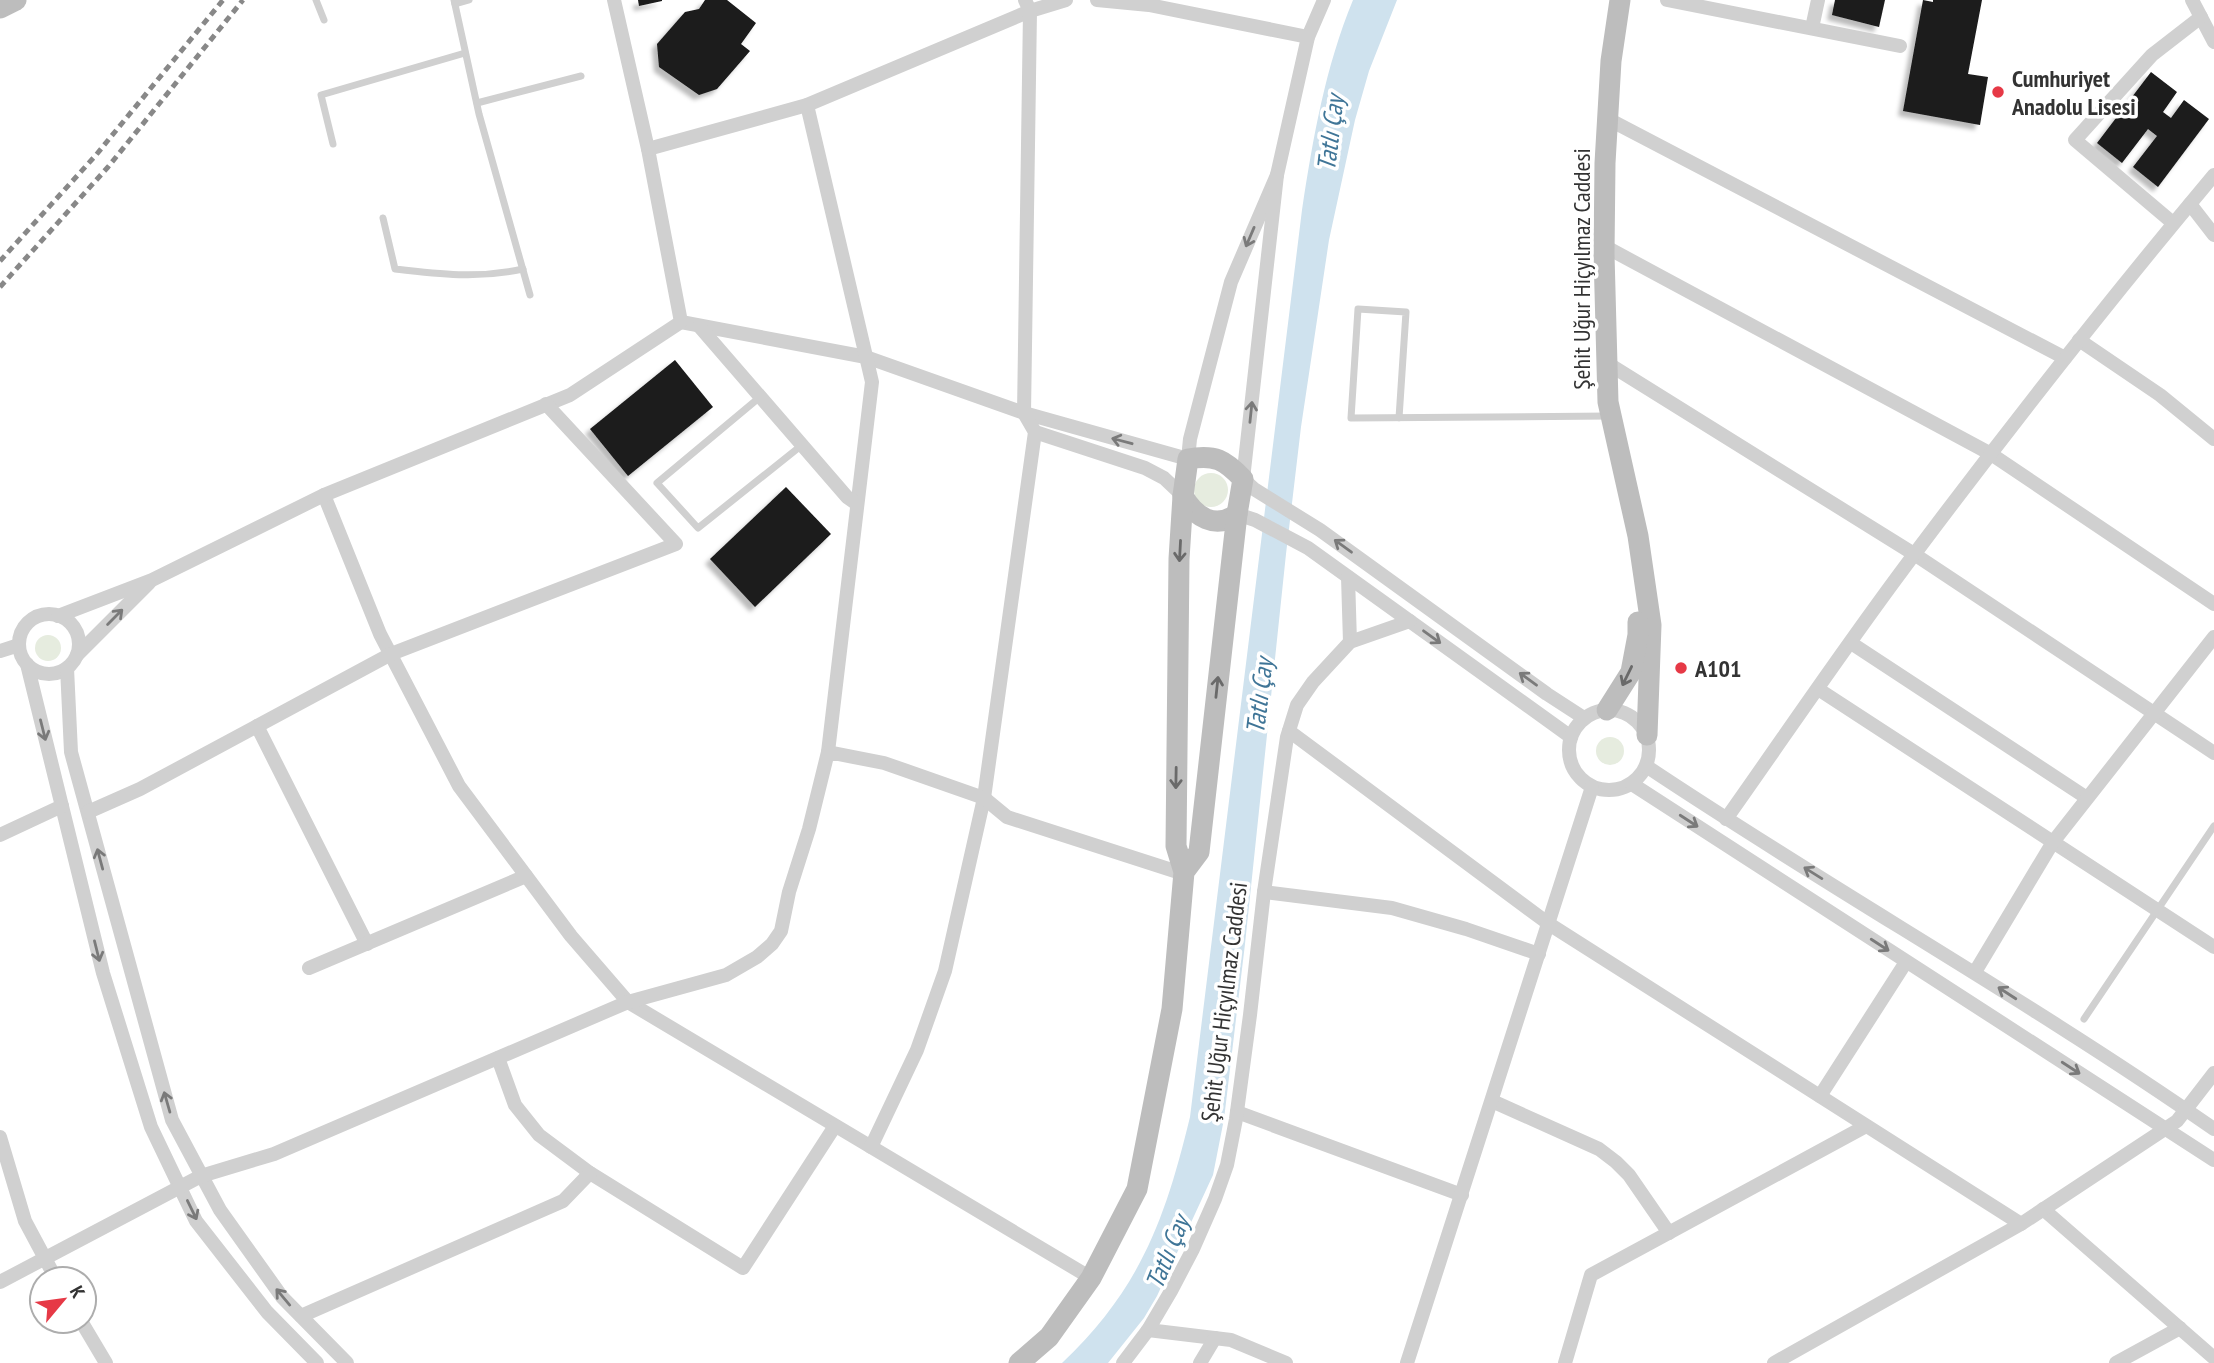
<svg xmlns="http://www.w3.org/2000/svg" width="2214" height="1363" viewBox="0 0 2214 1363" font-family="'PT Sans Narrow',sans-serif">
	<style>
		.green { fill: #e6ecdf }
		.water { fill: #cfe2ee }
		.building { fill: #1a1a1a; filter: url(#shadow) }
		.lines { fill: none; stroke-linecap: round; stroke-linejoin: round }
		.lane { stroke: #d0d0d0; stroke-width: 7 }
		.street { stroke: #d0d0d0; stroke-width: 14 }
		.secondary { stroke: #bdbdbd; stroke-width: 21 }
		.rail { stroke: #888; stroke-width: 5; stroke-dasharray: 7 5; stroke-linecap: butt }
		.oneway { stroke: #7a7a7a }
		.oneway2 { stroke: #6a6a6a }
		.poi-dot { fill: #e63946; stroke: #fff; stroke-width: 2.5 }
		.labels { text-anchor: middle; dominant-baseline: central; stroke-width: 7; stroke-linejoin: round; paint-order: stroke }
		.poi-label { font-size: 24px; font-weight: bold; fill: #333; stroke: #fff; text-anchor: start }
		.street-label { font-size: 24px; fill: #333; stroke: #fff }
		.water-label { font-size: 26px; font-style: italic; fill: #3f7597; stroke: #fff }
	</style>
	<defs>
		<filter id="shadow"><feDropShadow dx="-5" dy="5" stdDeviation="2" flood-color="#0004"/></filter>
	</defs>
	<rect width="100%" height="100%" fill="#fff"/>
	<g class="green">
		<circle cx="1211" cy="490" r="17"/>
		<circle cx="48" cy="648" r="13"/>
		<circle cx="1610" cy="751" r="14"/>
	</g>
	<path class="water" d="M1353,0h44l-28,71 -14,49 -26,120 -28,187 -15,127 -41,390 -21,175 -11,56 -56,121 -13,22 -36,45h-46c78,-74 103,-143 128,-246l112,-907c11,-72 23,-142 51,-210z"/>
	<g class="building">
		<path d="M638,0h24v1l-23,5z"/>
		<path d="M705,0h22l29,23 -15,21 9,7 -33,38 -18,6 -40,-28 -2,-23 28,-32 14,-3z"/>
		<path d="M1835,0h50l-6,27 -47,-12z"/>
		<path d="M1923,0l10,2v-2h49l-14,74 20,3 -8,48 -77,-14z"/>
		<path d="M2151,72l26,20 -14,20 8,6 13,-18 25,19 -51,68 -25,-20 24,-31 -9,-7 -26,34 -25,-20z"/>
		<path d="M675,360l38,47 -85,69 -38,-47z"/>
		<path d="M786,487l45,47 -76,73 -45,-48z"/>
	</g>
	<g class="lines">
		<g class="lane">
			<path d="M316,0l8,20"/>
			<path d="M454,0l25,114 51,181"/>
			<path d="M455,4l14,-4"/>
			<path d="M477,103l104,-27"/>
			<path d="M333,144l-12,-49 144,-42"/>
			<path d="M383,218l12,51c47,5 81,10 128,0"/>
			<path d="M760,397l-103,86 41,45 104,-83"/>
			<path d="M1399,418l7,-106 -48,-3 -7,109 257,-2"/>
			<path d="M2084,1019l130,-193"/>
		</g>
		<g class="street">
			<path d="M614,0l34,149 33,173 185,35 158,56 164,46 2,-20 41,-157 46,-107"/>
			<path d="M1097,0l52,5 159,32"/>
			<path d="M1324,0l-16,37 -31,138 -34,304 11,10 66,41 227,164 37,24"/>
			<path d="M1667,0l233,46"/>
			<path d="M2192,0l22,42"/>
			<path d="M1812,28l6,-28"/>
			<path d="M807,105l65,277 -44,370"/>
			<path d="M1608,119l457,239"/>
			<path d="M648,149l159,-44 223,-94 36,-11"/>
			<path d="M2190,204l24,31"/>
			<path d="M2173,223l-98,-83 77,-85 49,-38"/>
			<path d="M1604,246l387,208 223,150"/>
			<path d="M699,326l148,171 10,7"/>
			<path d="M2079,340l81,55 54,44"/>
			<path d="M1607,363l307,191 300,199"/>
			<path d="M1035,432l110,36 19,10 19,18"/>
			<path d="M324,495l56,139 79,152 112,150 57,66 463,276"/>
			<path d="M1237,514l18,6 53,28 263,189"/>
			<path d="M1348,577l2,65"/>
			<circle cx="49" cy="644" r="30"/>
			<path d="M58,616l94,-36 172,-85 246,-100 111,-73"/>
			<path d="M1851,643l236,155"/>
			<path d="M0,651l19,-6"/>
			<path d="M77,655l72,-72"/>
			<path d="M27,664l76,309 48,154 45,94 71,91 50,51"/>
			<path d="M67,668l4,84 101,368 48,90 62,87 65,66"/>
			<path d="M1818,689l396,258"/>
			<circle cx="1609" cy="750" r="40"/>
			<path d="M257,726l110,218"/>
			<path d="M1289,731l260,193 472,300"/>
			<path d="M1646,766c187,125 384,235 568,363"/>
			<path d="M1632,784l582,376"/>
			<path d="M88,812l52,-23 251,-135 285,-110 -130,-140"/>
			<path d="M1726,819c63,-89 124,-180 190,-267 96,-128 195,-254 298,-377"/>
			<path d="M0,835l62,-29"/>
			<path d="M1264,892l128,16 74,21 73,25"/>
			<path d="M309,968l217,-92"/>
			<path d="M1975,972l78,-130 161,-205"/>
			<path d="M498,1058l17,47 24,30 51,38 153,95 92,-142"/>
			<path d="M1820,1096l86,-134"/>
			<path d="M1492,1101l107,48 17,13 13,13 40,58"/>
			<path d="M1237,1112l225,83"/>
			<path d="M0,1137l25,84 31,58"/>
			<path d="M871,1147l46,-97 28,-79 39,-173 51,-366 -11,-19 6,-402 -5,-11"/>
			<path d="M2043,1209l171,149"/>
			<path d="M0,1282l201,-106 73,-22 354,-152 98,-27 31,-18 15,-13 9,-13 8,-39 20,-63 19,-77 56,11 100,35 23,19 177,57"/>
			<path d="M301,1316l262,-115 27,-28"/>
			<path d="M81,1321l25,42"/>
			<path d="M1148,1330l83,10 55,23"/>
			<path d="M1123,1363l25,-33 23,-39 22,-42 22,-50 12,-34 9,-46 14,-104 14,-123 23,-155 10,-32 16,-23 37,-40 60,-21"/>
			<path d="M1200,1363l15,-25"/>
			<path d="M1407,1363l185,-576"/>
			<path d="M1565,1363l26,-88 275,-149"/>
			<path d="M1774,1363l247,-139 156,-103 37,-48"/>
			<path d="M2116,1363l64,-35"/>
		</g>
		<g class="secondary">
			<path d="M1620,0l-9,61 -6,102 -1,91 4,148 30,134 13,89 -4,110"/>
			<path d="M0,8l16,-8"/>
			<path d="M1183,496c12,21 32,34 54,18"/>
			<path d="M1607,710l24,-38 7,-37v-13"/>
			<path d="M1019,1363l30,-26 42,-59 46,-89 35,-180 12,-137 -8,-26 3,-287 4,-63 5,-37c27,-5 37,1 55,20l-6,35 -38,338 -15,20"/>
		</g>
		<g class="rail">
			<path d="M0,261l96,-106 127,-155"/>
			<path d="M0,287l108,-120 135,-167"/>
		</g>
	</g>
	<defs><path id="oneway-shaft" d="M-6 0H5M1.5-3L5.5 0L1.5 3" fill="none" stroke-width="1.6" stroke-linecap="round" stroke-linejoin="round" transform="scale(1.75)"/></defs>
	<g class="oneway">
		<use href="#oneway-shaft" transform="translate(1250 237) rotate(113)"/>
		<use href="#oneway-shaft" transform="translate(1251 412) rotate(-84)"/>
		<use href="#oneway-shaft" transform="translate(1122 441) rotate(-165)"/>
		<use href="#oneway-shaft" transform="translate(1343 546) rotate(-144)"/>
		<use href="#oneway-shaft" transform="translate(115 617) rotate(-45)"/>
		<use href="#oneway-shaft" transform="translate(1432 637) rotate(36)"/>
		<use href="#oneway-shaft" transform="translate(1528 679) rotate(-144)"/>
		<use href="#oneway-shaft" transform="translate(43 730) rotate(76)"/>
		<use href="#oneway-shaft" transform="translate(1689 821) rotate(33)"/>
		<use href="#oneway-shaft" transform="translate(100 859) rotate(-105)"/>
		<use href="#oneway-shaft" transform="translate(1813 873) rotate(-148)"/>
		<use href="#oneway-shaft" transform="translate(1880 945) rotate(33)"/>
		<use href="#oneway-shaft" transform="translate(97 951) rotate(76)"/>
		<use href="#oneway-shaft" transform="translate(2007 993) rotate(-147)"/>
		<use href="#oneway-shaft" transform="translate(2071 1068) rotate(33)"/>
		<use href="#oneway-shaft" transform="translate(167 1102) rotate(-106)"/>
		<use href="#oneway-shaft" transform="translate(192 1210) rotate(64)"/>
		<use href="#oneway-shaft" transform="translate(283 1297) rotate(-130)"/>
	</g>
	<g class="oneway2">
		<use href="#oneway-shaft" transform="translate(1180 551) rotate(93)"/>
		<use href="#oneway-shaft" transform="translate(1627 676) rotate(116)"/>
		<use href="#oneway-shaft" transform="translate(1217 687) rotate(-84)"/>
		<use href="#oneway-shaft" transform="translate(1176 778) rotate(91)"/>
	</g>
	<g class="poi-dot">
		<circle cx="1998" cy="92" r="7"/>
		<circle cx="1681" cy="668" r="7"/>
	</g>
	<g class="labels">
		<g class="poi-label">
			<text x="2012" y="78">Cumhuriyet<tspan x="2012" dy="28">Anadolu Lisesi</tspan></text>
			<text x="1695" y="668">A101</text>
		</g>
		<g class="street-label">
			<text transform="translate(1581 269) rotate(-90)">Şehit Uğur Hiçyılmaz Caddesi</text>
			<text transform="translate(1224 1002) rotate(-83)">Şehit Uğur Hiçyılmaz Caddesi</text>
		</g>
		<g class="water-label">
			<text transform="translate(1330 133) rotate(-83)">Tatlı Çay</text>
			<text transform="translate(1259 696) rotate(-83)">Tatlı Çay</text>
			<text transform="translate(1167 1252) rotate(-68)">Tatlı Çay</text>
		</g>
	</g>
	<g transform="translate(63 1300) rotate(61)"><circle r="33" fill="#ffffff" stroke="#adadad" stroke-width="2"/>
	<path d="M0-5L12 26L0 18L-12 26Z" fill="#e63946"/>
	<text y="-10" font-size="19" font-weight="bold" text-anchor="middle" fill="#333333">K</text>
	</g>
</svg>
